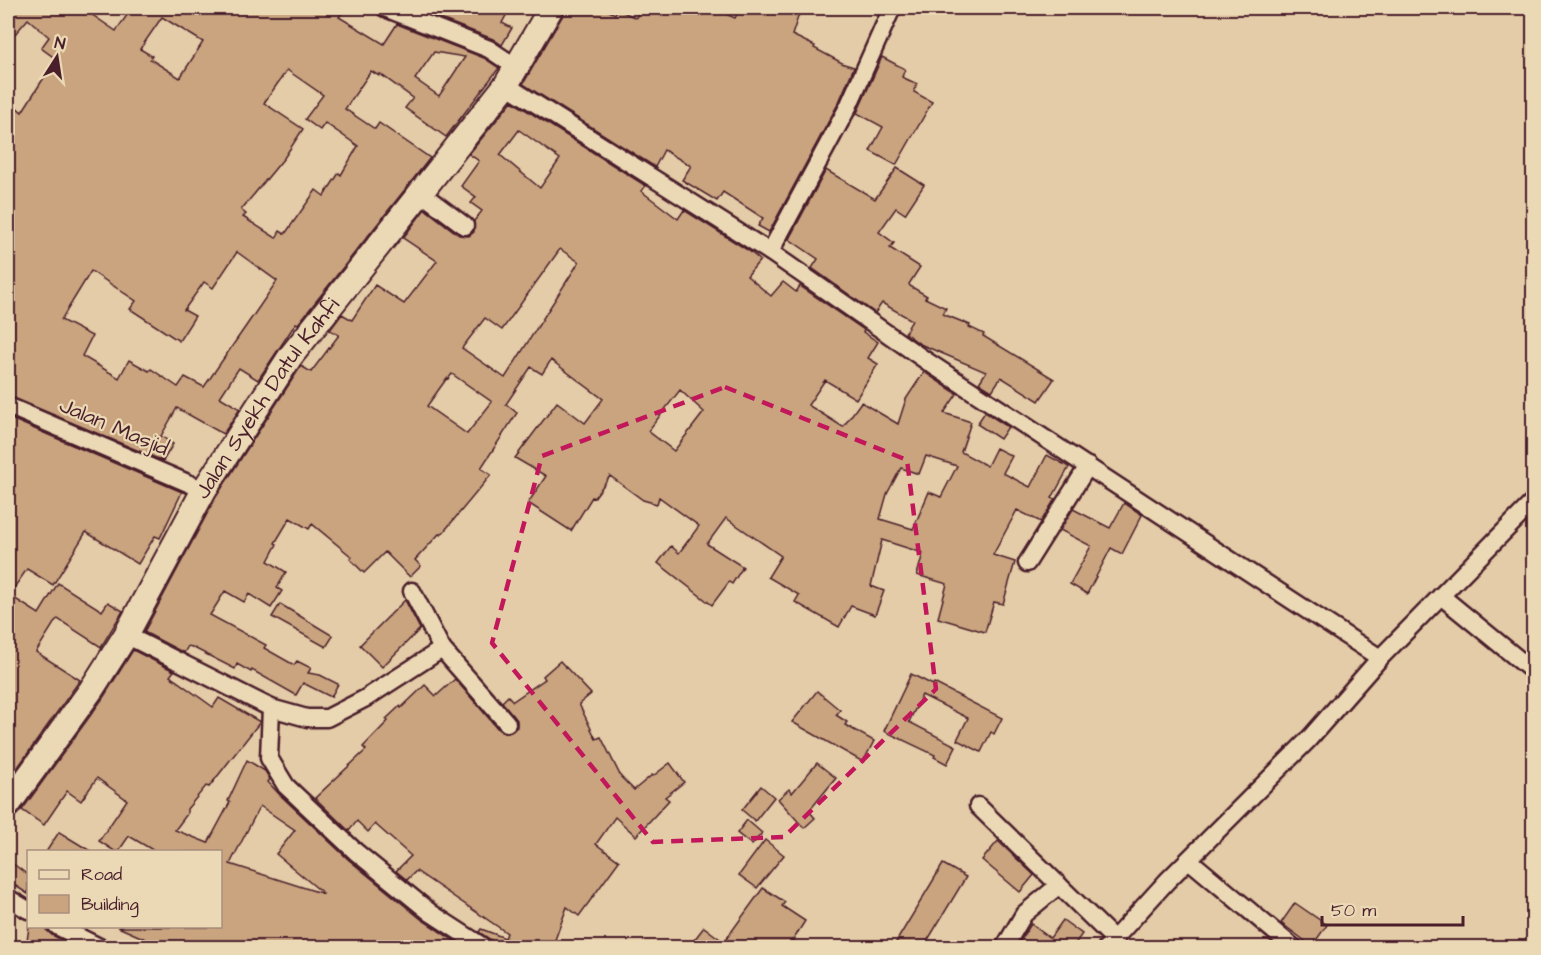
<svg xmlns="http://www.w3.org/2000/svg" width="1541" height="955" viewBox="0 0 1541 955" font-family="'Architects Daughter',sans-serif">
	<style>
		.building { fill: #c9a47f; stroke: #4a1f2b; stroke-width: 1.5; fill-rule: evenodd }
		.lines { fill: none; stroke-linecap: round; stroke-linejoin: round }
		.street-casing { stroke: #4a1f2b; stroke-width: 21 }
		.secondary-casing { stroke: #4a1f2b; stroke-width: 28 }
		.street { stroke: #ebd9b6; stroke-width: 16 }
		.secondary { stroke: #ebd9b6; stroke-width: 24 }
		.marked { fill: none; stroke: #c2185b; stroke-width: 4.5; stroke-dasharray: 12 8; stroke-linejoin: round }
		.labels { text-anchor: middle; dominant-baseline: central; stroke-width: 4.5; stroke-linejoin: round; paint-order: stroke }
		.street-label { font-size: 22px; fill: #4a1f2b; stroke: #ebd9b6 }
	</style>
	<rect width="100%" height="100%" fill="#e3cca7"/>
	<filter id="ink" filterUnits="userSpaceOnUse"><feTurbulence type="fractalNoise" baseFrequency=".0167" numOctaves="2"/><feDisplacementMap in="SourceGraphic" scale="12" xChannelSelector="R" yChannelSelector="G"/><feConvolveMatrix kernelMatrix="1 2 1 2 8 2 1 2 1" color-interpolation-filters="sRGB"/></filter>
	<g filter="url(#ink)">
		<g class="building">
			<path d="M8,8h74l34,23 16,-23h213l-6,9 45,27 13,-20 87,34 15,10 -53,69 -41,-29 8,-10 -33,-24 -1,2 -8,-5 -26,38 30,20 4,-6 51,35 -132,166 -2,-1 -38,57 -19,-12 -19,29 20,12 -17,25 -46,-26 -16,28 12,8 -10,17 -155,-65v-296l14,12 34,-53 -15,-11 8,-11 -21,-18 -20,23zM162,17l41,25 -23,36 -30,-19 2,-3 -12,-7zM434,52l31,5 -26,39 -24,-17zM287,70l36,25 -18,24 15,11 5,-7 33,23 -17,29 -2,-2 -15,23 -8,-6 -31,44 -5,-3 -4,7 -33,-21 3,-3 -5,-4 43,-52 19,-29 -39,-26zM237,252l40,29 -73,106 -19,-10 -7,10 -27,-18 -2,2 -20,-11 -10,18 -37,-22 10,-20 -31,-16 30,-49 45,30 -6,8 49,32 16,-25 -11,-6 20,-28 9,6z"/>
			<path d="M412,8h98l-8,15 10,5 -10,17 -9,-6z"/>
			<path d="M565,8h38l12,6 2,-5 19,9 4,-10h72l23,10 5,-10h61l-9,27 23,11 -1,2 30,16 10,3 -15,35 -70,130 -11,-6 5,-8 -40,-26 -6,9 -35,-21 9,-14 -27,-16 -9,17 -132,-83 40,-69z"/>
			<path d="M882,57l23,12 -3,8 15,7 -3,8 18,10 -36,63 -26,-14 13,-24 -26,-14z"/>
			<path d="M512,101l134,85 -5,5 37,28 6,-9 65,41 11,9 -13,16 24,20 12,-14 13,10 4,-6 64,44 -1,2 15,10 -10,16 10,6 -22,35 -31,-19 -17,25 35,22 18,-25 37,22 8,-25 18,-27 33,22 -13,19 27,9 -10,30 26,14 9,-18 16,8 -9,17 27,14 17,-32 22,12 -17,31 3,1 -14,23 -24,-12 -24,45 22,7 -12,42 -9,-2 -9,30 -47,-14 9,-34 -30,-9 6,-22 -41,-13 -11,46 13,5 -9,24 -24,-9 -12,21 -44,-25 4,-7 -31,-18 13,-21 -55,-38 -19,26 36,23 -11,17 -3,-2 -17,23 -54,-42 13,-17 8,7 20,-27 -40,-29 -2,7 -14,-4 -33,-24 -16,22 -2,-1 -21,34 -43,-28 18,-27 -31,-18 42,-56 28,21 18,-24 -52,-39 -9,14 -11,-7 -25,37 11,9 -36,55 10,7 -50,60 -2,-1 -24,26 6,6 -11,11 -25,-25 -21,21 -14,-14 2,-2 -40,-33 -3,5 -19,-11 -15,25 2,1 -9,17 18,11 -9,16 5,3 -11,17 -22,-14 -5,8 -19,-11 -15,24 56,30 -2,3 30,17 3,-4 14,7 -3,5 12,2 18,9 -7,13 -28,-14 -7,12 -44,-25 -1,2 -14,-8 -2,5 -43,-22 -4,-1 -4,7 -40,-21 72,-135 85,-131 10,6 28,-37 -9,-5 12,-16 10,6 23,-35 29,19 33,-43 -34,-23 22,-29 34,26 10,1 5,-4v-11l8,-10 -11,-8 5,-6 -15,-11 18,-25 -10,-7zM519,130l41,29 -20,29 -40,-33zM560,249l19,13 -74,116 -43,-30 23,-30 17,12zM452,374l40,28 -25,32 -40,-28 20,-28 1,1zM680,390l24,22 -30,39 -26,-20zM926,456l31,10 -16,31 -12,-5 -16,37 -33,-10 7,-25 14,-26 18,6z"/>
			<path d="M897,168l27,17 -19,29 -9,-6 -17,24 15,11 -4,5 30,19 -11,17 1,2 17,10 -2,2 21,10 -3,6 27,11 -1,2 15,7 -1,2 71,43 -15,22 -38,-24 -9,14 -13,-8 7,-11 -66,-28 -15,-11 7,-13 -30,-17 -7,10 -63,-45 6,-9 -29,-20 37,-69 49,29z"/>
			<path d="M985,412l23,15 -8,12 -23,-15z"/>
			<path d="M9,418l173,74 -22,46 -5,-2 -17,28 -52,-32 -33,53 -26,-16 -18,26 30,19 19,-31 44,28 6,-9 15,9 -22,36 -43,-28 -2,1 -20,32 44,28 -72,101z"/>
			<path d="M1124,503l18,12 -20,39 -11,-6 -24,46 -17,-10 21,-38 -31,-16 13,-21 37,19z"/>
			<path d="M405,600l15,29 -38,38 -22,-22z"/>
			<path d="M280,604l53,32 -7,11 -54,-30z"/>
			<path d="M133,650l41,21 -4,5 43,31 6,-9 41,24 -51,65 -3,-1 -19,23v5l-12,16 33,13 22,-41 -2,-1 19,-41 18,11 5,8 -2,3 11,12 70,66 72,59 44,29h-299l-48,-21h102v-75h-64l-27,-16 -11,16h-2l-17,-11 28,-41 -30,-22 -16,23 -14,-10 -23,34 -22,-15 81,-112zM260,806l35,24 -19,24 48,40 -94,-30z"/>
			<path d="M560,661l31,33 -12,10 17,35 5,-2 20,40 13,13 18,-15 1,1 17,-13 14,19 -19,15 4,3 -33,36 -21,-19 -19,27 23,17 -40,55 -12,-9 -15,41h-57l-4,-8 -12,-8 2,-3 24,9 2,-5 -91,-62 -9,9 -11,-9 15,-15 -36,-32 -7,8 -11,-11 -8,10 -34,-33 51,-48 -3,-3 25,-26 -2,-2 14,-13 1,2 24,-23 11,11 19,-17 44,51 9,3 9,-6v-7l-15,-18 6,-6 5,5 32,-22 -2,-3z"/>
			<path d="M911,674l22,11 1,-2 68,35 -8,16 -3,-2 -10,20 -24,-12 11,-22 -46,-23 -13,27 47,24 -9,18 -13,-7 1,-2 -51,-24z"/>
			<path d="M817,691l23,19 -4,5 11,7 -2,3 29,16 -11,21 -71,-40z"/>
			<path d="M817,763l19,15 -27,33 6,7 -11,10 -26,-29 11,-10 3,4z"/>
			<path d="M761,786l13,11 -19,24 -13,-11z"/>
			<path d="M747,820l15,13 -10,12 -15,-12z"/>
			<path d="M59,832l33,20h-46z"/>
			<path d="M765,840l19,15 -27,33 -18,-13z"/>
			<path d="M998,841l36,34 -14,17 -38,-32z"/>
			<path d="M8,860l20,15v19l-20,-13z"/>
			<path d="M943,864l23,13 -43,71h-17l-10,-6z"/>
			<path d="M763,888l22,14 -3,4 23,15 -17,27h-100l16,-21 20,15z"/>
			<path d="M1295,903l32,22 -15,21 -31,-23z"/>
			<path d="M1063,920l19,14 -10,14h-56l15,-24 19,14z"/>
			<path d="M29,927h17v3l6,5 16,8 -1,5h-41z"/>
		</g>
		<g class="lines">
			<g class="street-casing">
				<g id="street">
					<path d="M385,8l104,41 27,18"/>
					<path d="M506,85l264,167 158,110 452,296"/>
					<path d="M421,193l44,33"/>
					<path d="M770,252l78,-145 44,-99"/>
					<path d="M8,406l196,84"/>
					<path d="M1027,563l61,-97"/>
					<path d="M1441,596l93,76"/>
					<path d="M126,635l145,73 -2,50 17,28 70,66 75,61 54,35"/>
					<path d="M442,649l65,74"/>
					<path d="M271,708l36,10h20l39,-20 76,-49 -30,-58"/>
					<path d="M978,806l136,133"/>
					<path d="M1189,860l105,88"/>
					<path d="M8,898l20,12"/>
					<path d="M57,926l44,22"/>
					<path d="M1004,948l20,-34 35,-29"/>
					<path d="M1106,948l61,-67 141,-141 72,-82 154,-157"/>
				</g>
			</g>
			<g class="secondary-casing">
				<g id="secondary">
					<path id="s1" d="M8,805l83,-115 35,-55 78,-145 86,-133 216,-272 45,-77"/>
				</g>
			</g>
			<use href="#street" class="street"/>
			<use href="#secondary" class="secondary"/>
		</g>
	</g>
	<path class="marked" d="M725,387l182,73 29,229 -152,148 -131,5 -161,-199 50,-187z"/>
	<g class="labels">
		<g class="street-label">
			<text stroke="none"><textPath href="#s1" startOffset="483">Jalan Syekh Datul Kahfi</textPath></text>
			<text transform="translate(114 427) rotate(23)">Jalan Masjid</text>
		</g>
	</g>
	<rect width="1541" height="955" fill="none" stroke="#ebd9b6" stroke-width="30"/>
	<rect x="15" y="15" width="1511" height="925" fill="none" stroke="#4a1f2b" stroke-width="2" filter="url(#ink)"/>
	<rect x="27" y="850" width="195" height="78" fill="#ebd9b6" stroke="#ab8f7e" stroke-width="1.5"/>
	<rect x="39" y="870" width="30" height="9" fill="#ebd9b6" stroke="#ab8f7e" stroke-width="1.5"/>
	<text x="81" y="880" font-size="18" fill="#4a1f2b">Road</text>
	<rect x="39" y="895" width="30" height="18" fill="#c9a47f" stroke="#ab8f7e" stroke-width="1.5"/>
	<text x="81" y="910" font-size="18" fill="#4a1f2b">Building</text>
	<g transform="translate(57 57) rotate(12)" stroke="#ebd9b6" stroke-width="4.5" paint-order="stroke">
	<path d="M0-4.5L10 22L0 15L-10 22Z" fill="#4a1f2b"/>
	<text y="-9" font-size="16" font-weight="bold" text-anchor="middle" fill="#4a1f2b">N</text>
	</g>
	<path d="M1322 916v9h141v-9" fill="none" stroke="#4a1f2b" stroke-width="3"/>
	<text x="1331" y="916" font-size="18" fill="#4a1f2b" stroke="#ebd9b6" stroke-width="4.5" paint-order="stroke">50 m</text>
</svg>
